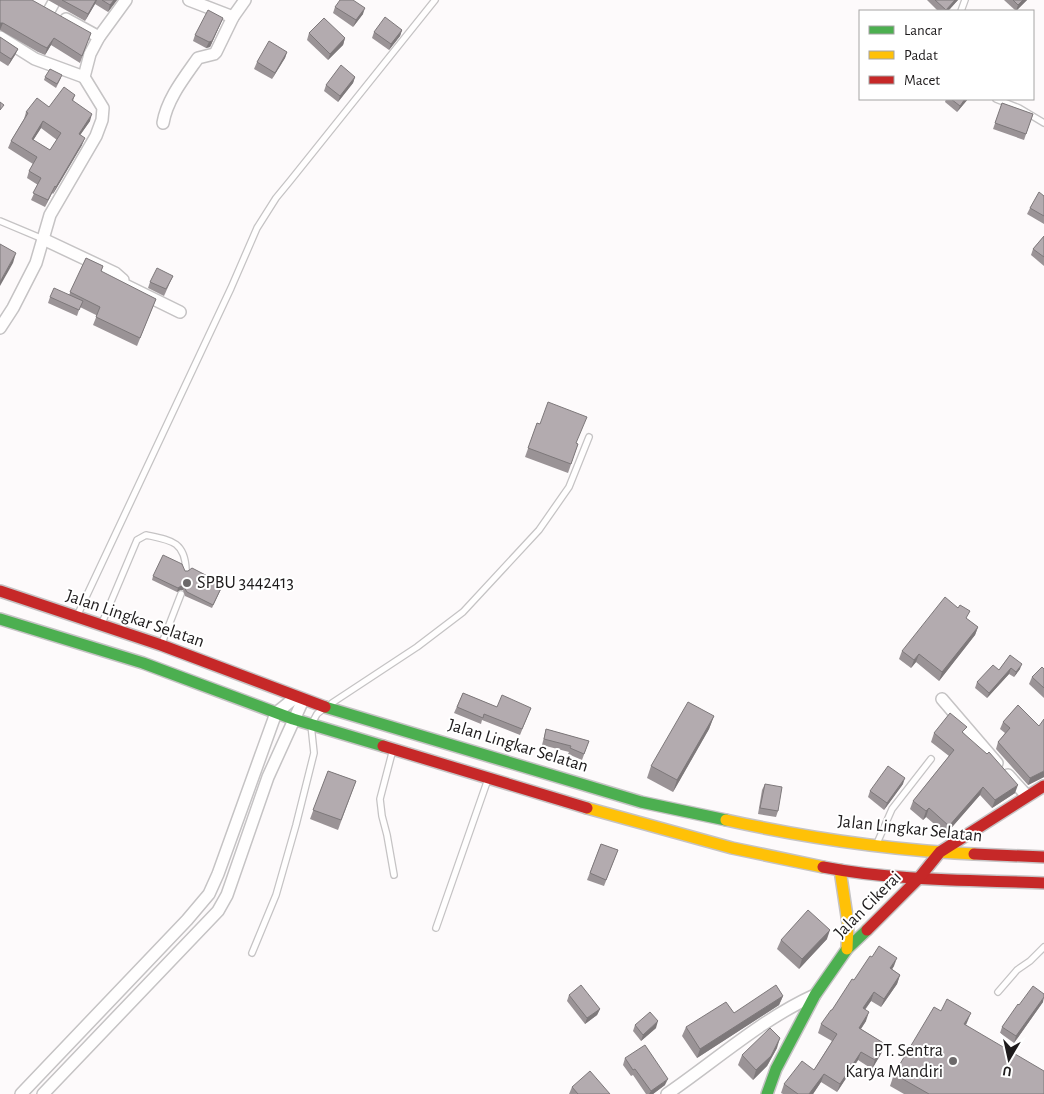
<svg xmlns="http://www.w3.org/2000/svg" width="1044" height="1094" viewBox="0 0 1044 1094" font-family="'Alegreya Sans',sans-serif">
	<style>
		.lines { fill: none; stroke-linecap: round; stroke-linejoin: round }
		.lane-casing { stroke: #c5c3c4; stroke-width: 8 }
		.street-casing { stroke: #c5c3c4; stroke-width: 14 }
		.fast-casing { stroke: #c5c3c4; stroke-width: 14 }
		.slow-casing { stroke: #c5c3c4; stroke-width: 14 }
		.jam-casing { stroke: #c5c3c4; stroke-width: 14 }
		.lane { stroke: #fffefe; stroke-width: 5.5 }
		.street { stroke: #fffefe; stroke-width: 11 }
		.fast { stroke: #4caf50; stroke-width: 11 }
		.slow { stroke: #ffc107; stroke-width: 11 }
		.jam { stroke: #c62828; stroke-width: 11 }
		.wall { fill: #9a9396; fill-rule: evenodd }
		.shaded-wall { fill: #7d787a }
		.building { fill: #b3abaf; stroke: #7d787a; fill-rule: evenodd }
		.poi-dot { fill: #6c696a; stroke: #fff; stroke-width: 2 }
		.labels { text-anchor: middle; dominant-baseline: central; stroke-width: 4; stroke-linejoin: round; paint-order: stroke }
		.poi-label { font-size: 18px; fill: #1e1b1c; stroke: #fff; text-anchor: start }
		.street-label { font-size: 18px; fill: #1e1b1c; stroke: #fff }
	</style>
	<rect width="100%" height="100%" fill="#fdfafb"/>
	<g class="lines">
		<g class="lane-casing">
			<g id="lane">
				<path d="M961,11l4,-11"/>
				<path d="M996,99l23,9 25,15"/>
				<path d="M0,221l43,18"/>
				<path d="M78,614l153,-326 26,-60 19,-30 14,-17 145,-181"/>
				<path d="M102,623l35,-83 9,-5c24,5 39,6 40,35"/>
				<path d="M162,643l19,-49"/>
				<path d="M332,703l85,-56 46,-35 76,-82 30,-43 20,-50"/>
				<path d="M392,753l-12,46 2,17 5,19 7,40"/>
				<path d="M878,841l14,-32 39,-50"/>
				<path d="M436,928l51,-146"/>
				<path d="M252,953l24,-58 20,-70 18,-72 -3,-28 6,-11 5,-4"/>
				<path d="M998,992l19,-22 13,-9 14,-14"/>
			</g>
		</g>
		<g class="street-casing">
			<g id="street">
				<path d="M189,0l44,17 12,-17"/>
				<path d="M49,11l6,-11"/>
				<path d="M66,19l33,18"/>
				<path d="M0,37l35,22 49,18"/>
				<path d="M163,123c4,-24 21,-45 35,-65l16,-4 2,-2 17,-35"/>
				<path d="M43,239l72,34 8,7v4l57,28"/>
				<path d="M0,328l13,-20 23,-45 14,-48 46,-79 6,-16 1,-12 -19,-31 6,-23 9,-17 27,-37"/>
				<path d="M942,699l55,64"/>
				<path d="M1008,775l19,21"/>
				<path d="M21,1094l166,-174 22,-26 9,-20 58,-161 20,-16"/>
				<path d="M43,1094l175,-183 9,-16 41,-118 35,-77"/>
				<path d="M667,1094c48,-33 95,-75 148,-99"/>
			</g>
		</g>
		<g class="fast-casing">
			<g id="fast">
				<path d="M0,619l143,44 150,56 90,27"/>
				<path d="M325,707l316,95 85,18"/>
				<path d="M767,1094l9,-25 39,-74 32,-46 20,-19"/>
			</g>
		</g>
		<g class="slow-casing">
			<g id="slow">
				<path d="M587,808l145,40 91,19"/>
				<path d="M726,820c81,18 165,30 248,34"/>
				<path d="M840,870l8,53 -1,26"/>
			</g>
		</g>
		<g class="jam-casing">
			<g id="jam">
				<path d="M0,591l161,54 164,62"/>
				<path d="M383,746l204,62"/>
				<path d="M974,854l70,3"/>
				<path d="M823,867c72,14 148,13 221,16"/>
				<path d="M867,930l52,-52 21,-26 104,-66"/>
			</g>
		</g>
		<use href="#lane" class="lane"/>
		<use href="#street" class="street"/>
		<use href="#fast" class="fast"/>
		<use href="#slow" class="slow"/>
		<use href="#jam" class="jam"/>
	</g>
	<g class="wall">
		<path d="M0,0l91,33 -11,30 -29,-18 -6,10 -7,-3 -38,-22z"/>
		<path d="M48,0h69l-9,12 -13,-8 -10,17z"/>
		<path d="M927,0h31l-10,11h-10z"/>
		<path d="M1004,0h23l-11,11z"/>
		<path d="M335,7l28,7 -10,13 -20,-14z"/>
		<path d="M223,18l-13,29 -4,1 -13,-7 2,-6z"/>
		<path d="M402,30l-2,6 -11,14 -17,-12 2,-6z"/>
		<path d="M309,33l36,5 -2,7 -15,15 -21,-20z"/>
		<path d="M0,37l18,12 -3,6 -7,11 -8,-5z"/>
		<path d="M287,52l-2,6 -13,21 -18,-10 3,-7z"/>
		<path d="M45,77l16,1 -5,10 -12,-8z"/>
		<path d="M355,77l-2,6 -15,19 -14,-11 2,-6z"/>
		<path d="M75,95l-2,6 17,20 -10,14 2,10 -29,49 -1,-1 -7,14 -14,-7 7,-15 -11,-7 2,-7 4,-7 -25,-16 3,-7 13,-22 2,-7 23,-5zM41,128l16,12 -7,10 -17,-10z"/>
		<path d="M946,99h22l-11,13 -12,-10z"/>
		<path d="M1002,103l31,11 -9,26 -31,-11z"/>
		<path d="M1044,196v28l-17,-10 3,-6z"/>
		<path d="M1044,236v30l-13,-11 2,-6z"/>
		<path d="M86,258l17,8 -2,6 55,27 -19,47 -44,-21 4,-10h-1l-16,-8 -3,9 -29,-13 2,-6 19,-2z"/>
		<path d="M173,276l-9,20 -16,-8 2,-6z"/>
		<path d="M537,423l41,21 -10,29 -43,-16z"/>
		<path d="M185,571l37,16 -10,21 -27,-12 -2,-6h-3l-3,2 -25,-12 1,-4z"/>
		<path d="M967,619l11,8 -3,8 -36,46 -23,-19 -5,6 -12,-9 3,-8z"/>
		<path d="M1010,655l10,14 -6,8 -5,-3 -22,24 -12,-10 2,-6 22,-12z"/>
		<path d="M1044,669v29l-15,-14 3,-7z"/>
		<path d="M463,693l34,14 34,1 -11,27 -38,-15 -1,4 -27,-11z"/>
		<path d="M1018,705l26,72 -16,8 -32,-36 2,-7 7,-9 -5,-4 3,-7z"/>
		<path d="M714,716l-5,13 -36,63 -26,-14 4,-12z"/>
		<path d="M546,729l43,12 -7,19 -14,-6 1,-2 -27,-7z"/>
		<path d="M934,733l30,1 51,59 -23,15 -12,-13 -34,39 -20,-17 -3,3 -13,-11 3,-8 36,-45 -18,-14z"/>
		<path d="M328,771l28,10 -18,49 -28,-11z"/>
		<path d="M765,784l13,27 -2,6 -18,-3 4,-24z"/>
		<path d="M903,784l-19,26 -16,-13 2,-6z"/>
		<path d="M601,844l17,6 -14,36 -17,-6z"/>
		<path d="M827,939l-28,30 -22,-20 4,-9z"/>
		<path d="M894,966l-2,3 8,6 -3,9 -16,23 -10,-6 -6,9 1,11 -5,8 24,15 -3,8 -10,17 -14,-9 -21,32 -16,-10 -8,12h-30l-2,-1 3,-9 30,-14 18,-29 -14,-8 3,-9 11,-14 22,-30z"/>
		<path d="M569,995l31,14 -3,6 -12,9 -18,-23z"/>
		<path d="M783,996l-4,9 -82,53 -15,-22 4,-9 48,-14z"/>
		<path d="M1043,1002l-29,41 -14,-10 2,-6 17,-22z"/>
		<path d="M941,1011l25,14 78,69h-140l-14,-8 4,-12z"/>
		<path d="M635,1025l21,3 -15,13 -8,-10z"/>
		<path d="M777,1048l-10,18 -14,14 -15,-15 4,-10z"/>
		<path d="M625,1058l40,27 -12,9h-7l-13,-19 -2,1 -8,-11z"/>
		<path d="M572,1087l38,7h-41z"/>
	</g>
	<g class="shaded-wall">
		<path d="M96,0h1l-2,4 -10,17 3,-7z"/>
		<path d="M114,0h3l-9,12 2,-7z"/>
		<path d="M955,0h3l-10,11h-3z"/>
		<path d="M1023,0h4l-11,11 2,-6z"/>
		<path d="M365,8l-2,6 -10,13 3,-7z"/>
		<path d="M223,18l-13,29 -4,1 3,-6z"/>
		<path d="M0,23h3l-3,7z"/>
		<path d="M402,30l-2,6 -11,14 2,-6z"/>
		<path d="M54,38l-3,7 -6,10 2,-7z"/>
		<path d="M345,38l-2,7 -15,15 2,-6z"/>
		<path d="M18,49l-3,6 -7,11 3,-7z"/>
		<path d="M287,52l-2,6 -13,21 3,-6z"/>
		<path d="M355,77l-2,6 -15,19 2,-6z"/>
		<path d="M965,99h3l-11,13 3,-6z"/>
		<path d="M92,114l-2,7 -14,20 3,-7z"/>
		<path d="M43,121l-2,7 -12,19 3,-8z"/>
		<path d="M85,138l-3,7 -29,49 3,-7z"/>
		<path d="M55,186l-3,7 -7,14 3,-7z"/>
		<path d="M16,253l-3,10 -13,23v-4z"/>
		<path d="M181,586l3,1 -1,3h-3l-3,2 1,-4z"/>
		<path d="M978,627l-3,8 -36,46 3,-9z"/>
		<path d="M919,654l-3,8 -5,6 3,-8z"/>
		<path d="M1022,664l-2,5 -6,8 2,-5z"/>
		<path d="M1011,668l-2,6 -22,24 2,-5z"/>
		<path d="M714,716l-5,13 -36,63 4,-12z"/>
		<path d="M1044,771v6l-16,8 2,-7z"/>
		<path d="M905,778l-2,6 -19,26 3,-7z"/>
		<path d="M1018,785l-3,8 -23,15 3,-8z"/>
		<path d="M983,787l-3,8 -34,39 3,-8z"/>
		<path d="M929,808l-3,9 -3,3 3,-9z"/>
		<path d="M830,930l-3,9 -28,30 3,-10z"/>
		<path d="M897,958l-3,8 -7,11 3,-9z"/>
		<path d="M900,975l-3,9 -16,23 3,-8z"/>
		<path d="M874,992l-3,9 -12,16 4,-9z"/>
		<path d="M783,996l-4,9 -82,53 3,-9z"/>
		<path d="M1044,997l-1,5 -29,41 2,-7z"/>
		<path d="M600,1009l-3,6 -12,9 2,-6z"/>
		<path d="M869,1012l-3,9 -10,15 3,-8z"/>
		<path d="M971,1013l-5,12 -2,-1z"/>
		<path d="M658,1021l-2,7 -15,13 2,-6z"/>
		<path d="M780,1038l-3,10 -10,18 -14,14 3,-10z"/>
		<path d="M885,1044l-3,8 -10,17 3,-9z"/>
		<path d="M861,1052l-3,8 -21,32 3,-8z"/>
		<path d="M824,1074l-3,8 -8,12h-4z"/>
		<path d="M668,1079l-3,6 -12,9h-4l2,-3z"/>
	</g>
	<g class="building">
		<path d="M0,0h32l59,33 -9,23 -28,-18 -7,10 -6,-3 -38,-22h-3z"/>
		<path d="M62,0h34l-8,14z"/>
		<path d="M102,0h12l-4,5z"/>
		<path d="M340,0h13l12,8 -9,12 -21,-13z"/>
		<path d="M935,0h20l-9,10z"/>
		<path d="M1013,0h10l-5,5z"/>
		<path d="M208,10l15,8 -11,23 -3,1 -14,-7z"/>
		<path d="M385,17l17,13 -11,14 -17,-12z"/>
		<path d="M324,18l21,20 -15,16 -21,-21z"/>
		<path d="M0,37l18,12 -7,10 -11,-7z"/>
		<path d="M269,41l18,11 -12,21 -18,-11z"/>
		<path d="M341,65l14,12 -15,19 -14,-11z"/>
		<path d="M50,69l12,6 -5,9 -12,-7z"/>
		<path d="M64,87l11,8 -3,5 20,14 -13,20 6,4 -29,49 -1,-1 -7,14 -15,-7 8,-15 -12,-7 8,-14 -26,-16 17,-28 -2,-1 11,-14 12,9zM43,121l18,12 -11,17 -18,-11z"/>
		<path d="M951,99h14l-5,7z"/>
		<path d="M0,102l4,3 -4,5z"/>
		<path d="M1002,103l31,11 -7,20 -31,-11z"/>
		<path d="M1039,192l5,4v20l-14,-8z"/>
		<path d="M1044,236v21l-11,-8z"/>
		<path d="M0,244l16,9 -16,29z"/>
		<path d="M86,258l17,8 -2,5 55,28 -16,39 -44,-21 4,-10 -30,-15z"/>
		<path d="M157,268l16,8 -7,13 -16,-7z"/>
		<path d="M54,288l29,13 -4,9 -29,-13z"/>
		<path d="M548,402l39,15 -11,26 2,1 -7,20 -43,-16 9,-25 3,1z"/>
		<path d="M163,555l19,9 3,7h3l4,-3 31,16 -10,21 -26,-13 -3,-5 -3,-1 -3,2 -25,-12z"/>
		<path d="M945,597l13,11 2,-3 10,6 -4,7 12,9 -36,45 -23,-18 -5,6 -12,-9z"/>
		<path d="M1010,655l12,9 -6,8 -5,-4 -22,25 -12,-11 16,-17 6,5z"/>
		<path d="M1042,667l2,2v19l-12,-11z"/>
		<path d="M463,693l34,14 5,-12 29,13 -9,21 -38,-15 -1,4 -26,-11z"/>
		<path d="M688,702l26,14 -37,64 -26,-14z"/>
		<path d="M1018,705l21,21 5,-7v52l-14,7 -32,-36 12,-14 -7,-6z"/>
		<path d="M950,713l17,14 -5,5 25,22 2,-2 29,33 -23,15 -12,-13 -34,39 -20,-18 -3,3 -13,-10 41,-51 -20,-17z"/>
		<path d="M546,729l43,12 -5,13 -14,-6 1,-2 -27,-7z"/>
		<path d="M888,766l17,12 -18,25 -17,-12z"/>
		<path d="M328,771l28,10 -15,39 -28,-10z"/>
		<path d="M765,784l17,3 -4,24 -18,-3z"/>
		<path d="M601,844l17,6 -12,30 -16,-7z"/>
		<path d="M808,910l22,20 -28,29 -21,-19z"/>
		<path d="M879,946l18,12 -7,10 10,7 -16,24 -10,-7 -11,16 6,4 -10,16 26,16 -10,16 -14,-8 -21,32 -16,-10 -15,20h-11l-14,-10 18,-23 12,9 23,-36 -16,-10 10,-14h1l20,-31 2,1 16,-24 2,1z"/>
		<path d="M581,985l19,24 -13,9 -18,-23z"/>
		<path d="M776,985l7,11 -83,53 -14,-22 40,-25 8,11z"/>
		<path d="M1033,986l11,8v3l-28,39 -14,-9 16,-23 1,1z"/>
		<path d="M947,999l24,14 -7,11 80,47v23h-115l-35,-20 40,-67 7,4z"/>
		<path d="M650,1012l8,9 -15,14 -8,-10z"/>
		<path d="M770,1028l10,10 -9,18 -15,14 -14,-15z"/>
		<path d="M645,1045l23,34 -17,12 -16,-22 -2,1 -8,-12z"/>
		<path d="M590,1071l20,23h-32l-6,-7z"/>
	</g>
	<g class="poi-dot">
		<circle cx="187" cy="583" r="5"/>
		<circle cx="953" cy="1061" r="5"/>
	</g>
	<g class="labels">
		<g class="poi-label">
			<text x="197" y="583">SPBU 3442413</text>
			<text x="943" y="1051" text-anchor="end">PT. Sentra<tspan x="943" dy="21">Karya Mandiri</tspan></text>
		</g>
		<g class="street-label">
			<text transform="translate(135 619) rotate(19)">Jalan Lingkar Selatan</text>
			<text transform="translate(518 746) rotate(17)">Jalan Lingkar Selatan</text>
			<text transform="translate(910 829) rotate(6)">Jalan Lingkar Selatan</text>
			<text transform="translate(868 905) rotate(-45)">Jalan Cikerai</text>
		</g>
	</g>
	<rect x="859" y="10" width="175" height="90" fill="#ffffff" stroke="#a5a4a4"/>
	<rect x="869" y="26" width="25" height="8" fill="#4caf50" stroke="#a5a4a4"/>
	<text x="904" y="35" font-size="15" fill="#1e1b1c">Lancar</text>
	<rect x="869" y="51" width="25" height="8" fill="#ffc107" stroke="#a5a4a4"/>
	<text x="904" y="60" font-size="15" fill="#1e1b1c">Padat</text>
	<rect x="869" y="76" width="25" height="8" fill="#c62828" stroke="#a5a4a4"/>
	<text x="904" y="85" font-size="15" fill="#1e1b1c">Macet</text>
	<g transform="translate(1009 1059) rotate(189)" stroke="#ffffff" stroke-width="4" paint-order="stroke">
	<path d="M0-4L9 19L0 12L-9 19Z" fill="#1e1b1c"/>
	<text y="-8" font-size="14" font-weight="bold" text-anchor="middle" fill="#1e1b1c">U</text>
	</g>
</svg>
